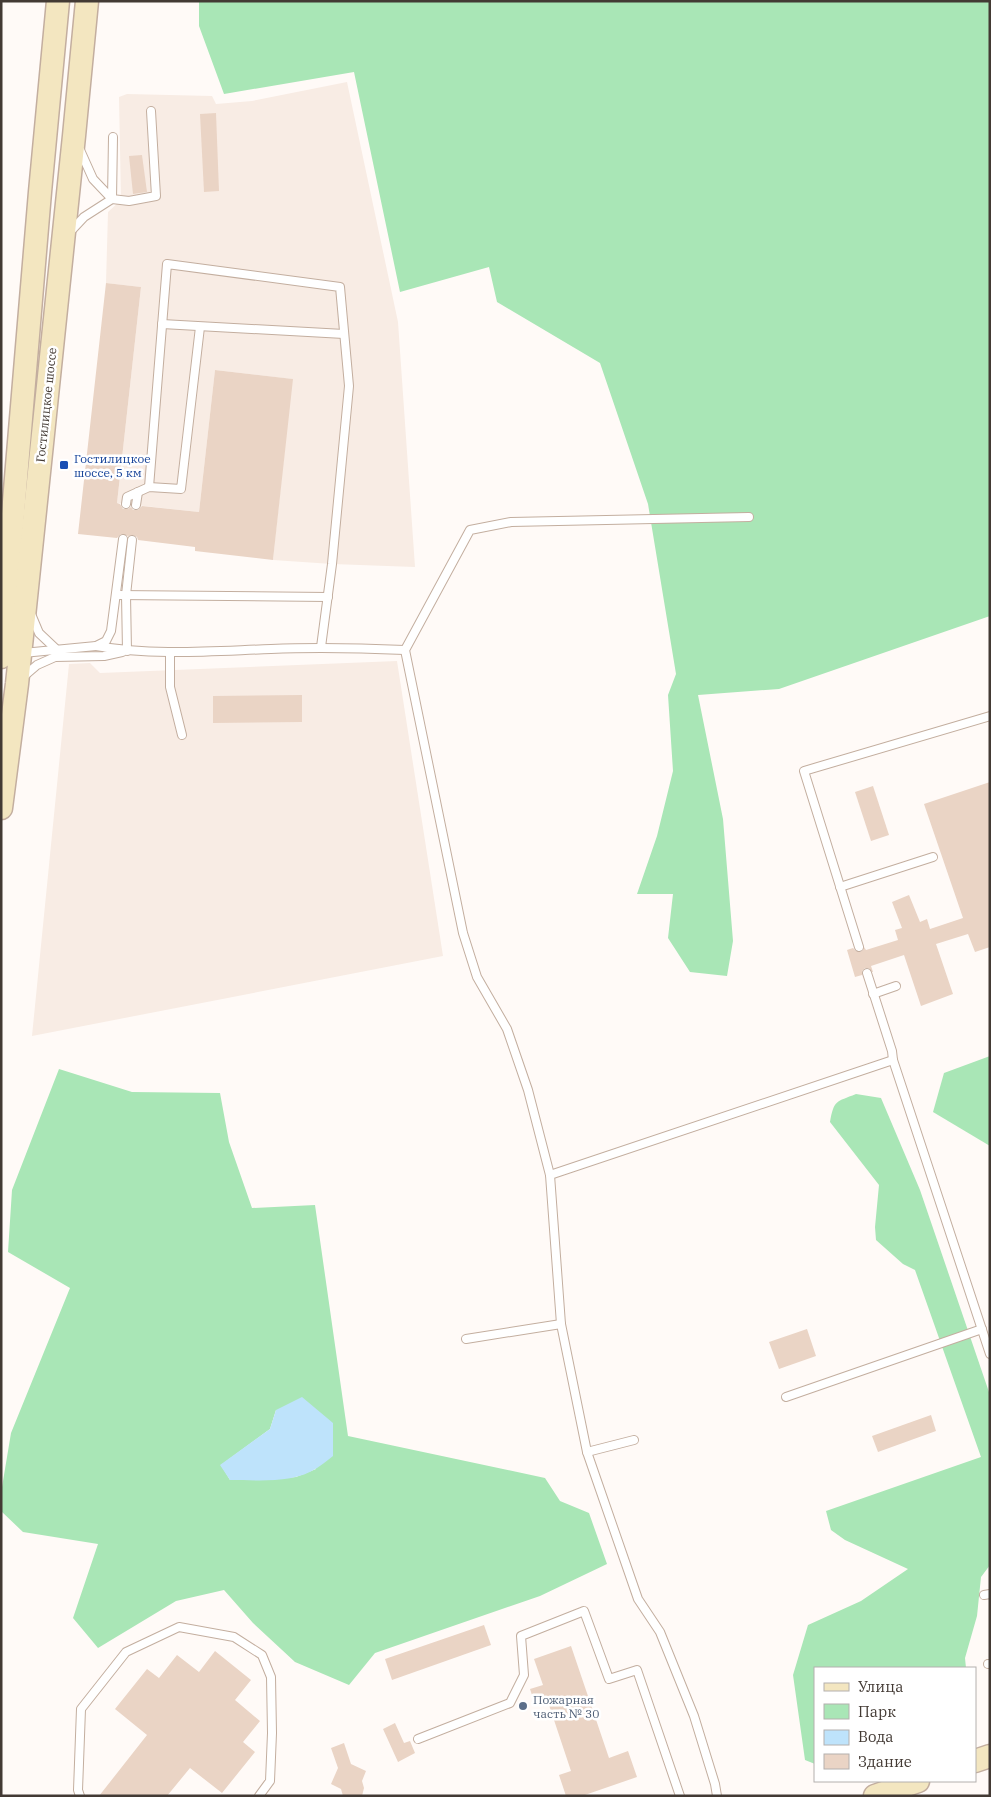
<svg xmlns="http://www.w3.org/2000/svg" width="991" height="1797" viewBox="0 0 991 1797" font-family="'IBM Plex Serif',serif">
	<style>
		.built { fill: #f8ece4 }
		.green { fill: #a9e6b6; fill-rule: evenodd }
		.water { fill: #bee3fb }
		.building { fill: #ead4c5 }
		.lines { fill: none; stroke-linecap: round; stroke-linejoin: round }
		.service-casing { stroke: #c3ae9f; stroke-width: 10 }
		.secondary-casing { stroke: #c3ae9f; stroke-width: 25 }
		.service { stroke: #fff; stroke-width: 8 }
		.secondary { stroke: #f3e6c0; stroke-width: 22 }
		.transit-dot { fill: #1a4fb4; stroke: #fff; stroke-width: 2 }
		.service-dot { fill: #5c6f8a; stroke: #fff; stroke-width: 2 }
		.labels { text-anchor: middle; dominant-baseline: central; stroke-width: 5; stroke-linejoin: round; paint-order: stroke }
		.street-label { font-size: 12px; fill: #433a34; stroke: #fff }
		.transit-label { font-size: 12px; fill: #164399; stroke: #fff; text-anchor: start }
		.service-label { font-size: 12px; fill: #4e5e75; stroke: #fff; text-anchor: start }
	</style>
	<rect width="100%" height="100%" fill="#fffaf7"/>
	<g class="built">
		<path d="M347,82l51,240 17,245 -83,-3 -59,-4 19,-181 -77,-9 -16,142 -82,-9 24,-216 -35,-4 2,-71 13,-12 -2,-103 8,-3 85,2 4,8 36,-3z"/>
		<path d="M397,661l46,295 -411,80 37,-372 21,-1 10,10z"/>
	</g>
	<g class="green">
		<path d="M199,1h791v615l-211,73 -81,6 25,124 10,122 -6,35 -37,-4 -22,-34 5,-44h-36l20,-58 16,-65 -5,-76 8,-21 -28,-170 -48,-141 -103,-61 -8,-35 -89,25 -46,-220 -130,22 -25,-68z"/>
		<path d="M990,1056v90l-57,-34 11,-39z"/>
		<path d="M59,1069l73,23 88,1 9,49 23,66 63,-3 33,231 197,42 15,23 29,12 18,51 -67,32 -165,57 -26,32 -54,-23 -42,-39 -29,-33 -48,11 -78,47 -25,-30 25,-74 -75,-12 -22,-21v-18l10,-60 59,-145 -62,-36 4,-62zM276,1410l40,59 -20,8 -31,3h-35l-9,-15 49,-36z"/>
		<path d="M856,1094l25,4 39,92 70,205v170l-9,12 -4,39 -12,42 1,10h-151v96l-10,-4 -12,-85 15,-50 53,-24 47,-32 -63,-29 -14,-10 -5,-19 155,-54 -66,-187 -12,-6 -27,-24 -1,-13 4,-42 -49,-63c4,-22 6,-20 26,-28z"/>
	</g>
	<path class="water" d="M302,1397l31,26v33c-5,4 -10,8 -16,12 -24,16 -59,12 -87,12l-10,-15 50,-36 6,-19z"/>
	<g class="building">
		<path d="M216,113l3,78 -15,1 -4,-78z"/>
		<path d="M142,155l5,37 -14,2 -4,-38z"/>
		<path d="M106,283l35,4 -24,216 3,1 3,5h5l3,-2 2,3h5l4,-4 57,6 16,-142 78,9 -20,181 -78,-9v-4l-57,-7 -1,-3 -4,-2 -5,1 -7,-2 -4,4 -39,-4z"/>
		<path d="M302,695v27l-89,1v-27z"/>
		<path d="M990,782v165l-15,5 -7,-18 -32,10 17,50 -32,12 -17,-51 -33,11 2,6h-1l-3,-4h-4l-3,3v4l-7,2 -8,-27 6,-2 3,3 4,1 3,-2 1,-3 2,3 32,-10 -3,-10 7,-2 -10,-26 17,-7 11,27 7,-3 3,10 33,-11 -39,-114z"/>
		<path d="M873,786l16,49 -18,6 -16,-49z"/>
		<path d="M807,1329l9,27 -37,13 -10,-27z"/>
		<path d="M931,1415l5,16 -58,21 -6,-16z"/>
		<path d="M484,1625l7,20 -99,35 -7,-21z"/>
		<path d="M571,1646l38,112 19,-7 9,26 -55,19h-16l-7,-21 12,-4 -25,-75 -12,5 -4,-12 13,-4 -9,-26z"/>
		<path d="M215,1651l36,29 -16,20 25,21 -17,21 12,10 -33,41 -32,-25 -23,28h-68l48,-61 -32,-26 32,-40 12,9 18,-23 22,17z"/>
		<path d="M395,1723l9,20 6,-2 5,12 -17,9 -15,-33z"/>
		<path d="M344,1743l7,21 15,7 -4,10 2,7 -2,8h-19l-2,-7 -10,-5 7,-16 -7,-20z"/>
	</g>
	<g class="lines">
		<g class="service-casing">
			<g id="service">
				<path d="M80,150l13,29 19,20 17,2 27,-5 -5,-85"/>
				<path d="M112,199l1,-62"/>
				<path d="M69,233l15,-16 28,-18"/>
				<path d="M162,324l182,10"/>
				<path d="M149,487l18,-223 173,23 9,99 -17,178 -11,83"/>
				<path d="M126,504l1,-7 22,-10 32,2 19,-162"/>
				<path d="M136,505l2,-13"/>
				<path d="M117,595l211,2"/>
				<path d="M31,614l8,19 18,17"/>
				<path d="M96,646c58,10 116,5 175,3 45,-2 89,-1 134,1"/>
				<path d="M127,651l-1,-56 6,-55"/>
				<path d="M170,652v35l12,48"/>
				<path d="M23,653l73,-7 10,-5 5,-10 12,-92"/>
				<path d="M23,677l14,-12 18,-8 49,-1 18,-4"/>
				<path d="M840,887l93,-30"/>
				<path d="M859,947l-55,-176 186,-55"/>
				<path d="M867,973l25,78 1,9 97,294"/>
				<path d="M873,994l23,-8"/>
				<path d="M550,1175l343,-115"/>
				<path d="M466,1339l95,-15"/>
				<path d="M786,1397l196,-68"/>
				<path d="M587,1452l47,-12"/>
				<path d="M984,1595l6,-1"/>
				<path d="M988,1664h2"/>
				<path d="M418,1739l92,-36 14,-28 -3,-39 63,-25 25,68 28,-9 43,126"/>
				<path d="M80,1796l-2,-6 3,-81 45,-57 53,-25 55,10 28,18 9,22 1,56 -2,48 -11,15"/>
				<path d="M717,1796l-2,-12 -21,-68 -34,-84 -22,-33 -51,-147 -26,-128 -11,-149 -22,-85 -21,-61 -30,-52 -14,-44 -58,-283 65,-120 41,-8 238,-5"/>
			</g>
		</g>
		<g class="secondary-casing">
			<g id="secondary">
				<path d="M1,657l39,-465 18,-191"/>
				<path d="M1,808l16,-124 57,-548 13,-135"/>
				<path d="M975,1761l15,-5"/>
				<path d="M875,1796l43,-15"/>
			</g>
		</g>
		<use href="#service" class="service"/>
		<use href="#secondary" class="secondary"/>
	</g>
	<rect class="transit-dot" x="59" y="460" width="10" height="10" rx="2.5"/>
	<circle class="service-dot" cx="523" cy="1706" r="5"/>
	<g class="labels">
		<g class="street-label">
			<text transform="translate(46 405) rotate(-84)">Гостилицкое шоссе</text>
		</g>
		<g class="transit-label">
			<text x="74" y="458">Гостилицкое<tspan x="74" dy="14">шоссе, 5 км</tspan></text>
		</g>
		<g class="service-label">
			<text x="533" y="1699">Пожарная<tspan x="533" dy="14">часть № 30</tspan></text>
		</g>
	</g>
	<rect width="991" height="1797" fill="none" stroke="#433a34" stroke-width="5"/>
	<rect x="814" y="1667" width="162" height="115" fill="#ffffff" stroke="#b4b0ae"/>
	<rect x="824" y="1683" width="25" height="8" fill="#f3e6c0" stroke="#b4b0ae"/>
	<text x="858" y="1692" font-size="15" fill="#433a34">Улица</text>
	<rect x="824" y="1704" width="25" height="15" fill="#a9e6b6" stroke="#b4b0ae"/>
	<text x="858" y="1717" font-size="15" fill="#433a34">Парк</text>
	<rect x="824" y="1730" width="25" height="15" fill="#bee3fb" stroke="#b4b0ae"/>
	<text x="858" y="1742" font-size="15" fill="#433a34">Вода</text>
	<rect x="824" y="1754" width="25" height="15" fill="#ead4c5" stroke="#b4b0ae"/>
	<text x="858" y="1767" font-size="15" fill="#433a34">Здание</text>
</svg>
